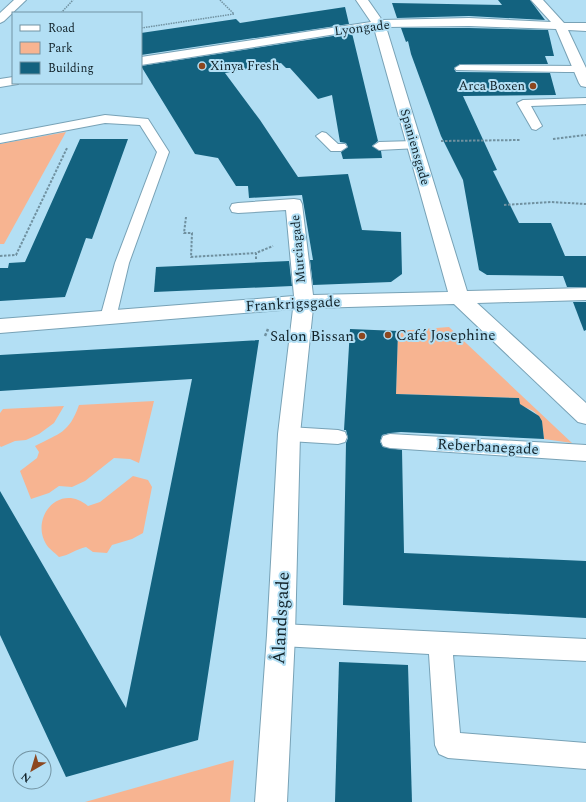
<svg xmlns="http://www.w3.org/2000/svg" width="586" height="802" viewBox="0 0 586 802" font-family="Spectral,serif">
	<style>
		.green { fill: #f7b491 }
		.building { fill: #13627f }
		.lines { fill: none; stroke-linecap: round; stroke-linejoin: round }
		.lane-casing { stroke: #78a2b6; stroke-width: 2 }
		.street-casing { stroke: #78a2b6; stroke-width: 2 }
		.path-far2 { stroke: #7091a0; stroke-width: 1.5; stroke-dasharray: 1.5 1; stroke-linecap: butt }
		.path-far1 { stroke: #7091a0; stroke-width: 2; stroke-dasharray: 2.5 1.5; stroke-linecap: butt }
		.path { stroke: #7091a0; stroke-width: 2.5; stroke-dasharray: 3 2; stroke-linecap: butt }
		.lane { fill: #fff; fill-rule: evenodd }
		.street { fill: #fff; fill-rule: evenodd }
		.poi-dot { fill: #8c471f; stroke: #b3dff4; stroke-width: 1.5 }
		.labels { text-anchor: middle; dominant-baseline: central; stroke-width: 4; stroke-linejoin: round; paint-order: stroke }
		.far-street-label { font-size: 13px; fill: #12232a; stroke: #b3dff4 }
		.far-poi-label { font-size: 13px; fill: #12232a; stroke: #b3dff4; text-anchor: start }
		.street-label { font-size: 15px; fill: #12232a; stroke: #b3dff4 }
		.poi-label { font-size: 15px; fill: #12232a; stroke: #b3dff4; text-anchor: start }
		.near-street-label { font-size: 18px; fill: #12232a; stroke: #b3dff4 }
	</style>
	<rect width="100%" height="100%" fill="#b3dff4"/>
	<g class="green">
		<path d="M66,132l-62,112h-4v-100z"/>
		<path d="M449,327l123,116 -28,-4c-2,-19 -3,-28 -24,-33l-1,-8 -123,-4 2,-63z"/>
		<path d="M154,401l-15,62 -9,-4 -16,-1 -29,23 -13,6 -13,-1 -10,7 -18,6 -11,-28 17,-13 2,-6 -4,-6c25,-13 34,-13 44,-41z"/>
		<path d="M64,406l-10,17 -15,11 -13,6 -11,1 -14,6 -1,-1v-33l3,-4z"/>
		<path d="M133,476l15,4 4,7 -9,46 -11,6 -20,6 -5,8 -14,-1 -7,-5c-10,2 -16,8 -27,10 -4,-4 -11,-9 -13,-13 -16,-27 14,-62 42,-38l12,-4z"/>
		<path d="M234,760l-4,42h-145z"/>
	</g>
	<g class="building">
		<path d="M498,0h32l15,20 -76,-4 -72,2 -5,-15 110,2z"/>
		<path d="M345,7l4,17 -208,31v-22l95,-14 4,4z"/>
		<path d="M401,28h68l79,2 6,26h-9l3,8h-88l-6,5 2,3 94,1 6,22 -93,1 34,74 -4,1 26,52h32l14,33h21v31h-19l-4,-11 -76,-1 -8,-5 -16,-90 -22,-44 -30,-82 -3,-13 -2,1z"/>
		<path d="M352,33l26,108 -6,5 9,5 1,7 -39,1 -2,-7 7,-5 -2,-4 -6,-1 -8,-47 -14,4 -28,-31h-4l-5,-5 -56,10 35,47 38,57 50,-3 14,56 39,2 1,42 -11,8 -78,3 -3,-25h3l-11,-65 -53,3 -1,-12h-12l-18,-28 -23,-4 -54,-88z"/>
		<path d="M80,139h48l-36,100 -6,-1 -21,59 -65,4v-33h8l1,-5 16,-1z"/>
		<path d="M289,261l3,25 -138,6 2,-25z"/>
		<path d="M573,302h13v28l-2,1z"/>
		<path d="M350,329l48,2 -2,63 123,4 1,6 19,12 3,5 2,18 -143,-7 -11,1 -8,2 -2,7 3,5 19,3 2,103 182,8v57l-243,-13 3,-162 2,-5 -2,-8h-2z"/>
		<path d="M259,340l-61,400 -132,37 -66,-142v-144l126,217 66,-329 -192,12v-36z"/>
		<path d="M339,662l69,3 4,137h-77z"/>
	</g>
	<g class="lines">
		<g class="lane-casing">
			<g id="lane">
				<path d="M460,65l120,1 5,3 -5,3h-15l-109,-2 -1,-2z"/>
				<path d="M586,98v6l-55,2 11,20 -6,4 -4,-1 -15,-26 6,-3z"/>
				<path d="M105,115l43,4 21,33 -40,111 -13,55 -2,4 -6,1 -6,-1 -2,-4 15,-55 42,-111 -17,-27 -35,-2 -105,20v-8z"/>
				<path d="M322,132l4,1 12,11h7l2,3 -6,4h-10l-15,-15z"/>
				<path d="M414,141l4,1 2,3 -2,3 -39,2 -6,-4 6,-4z"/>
				<path d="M289,427l49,3 7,2 2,5 -2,5 -7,2 -49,-3 -7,-2 -2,-5 2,-5z"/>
				<path d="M390,434l196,11v16l-196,-13 -7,-2 -2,-5 2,-5z"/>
				<path d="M281,624l305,15v22l-133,-6 7,78 126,10v26l-138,-11 -9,-4 -4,-9 -6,-91 -148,-8 -8,-3 -4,-8 4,-8z"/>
			</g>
		</g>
		<g class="street-casing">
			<g id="street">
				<path d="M14,0h12l-22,21 -4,2v-10z"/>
				<path d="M356,0h12l14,20 87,-2 82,4 -20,-22h12l21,23h22v8l-18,-1 18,38v19l-5,-1 -2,-3 -23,-54 -87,-3 -83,1 81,264 119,-3v12l-109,3 109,100v21l-8,-2 -124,-118 -141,4 -13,126 -5,201 -8,167h-32l12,-167 11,-201 15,-125 -293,24v-14l294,-23 -8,-86 -48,3 -6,-1 -2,-4 2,-4 6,-1 56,-4 6,1 2,4 11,91 135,-3 -74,-264 -233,37v-8l230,-35z"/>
				<path d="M13,77v6l5,1 -18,3v-8z"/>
			</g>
		</g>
		<g class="path-far2">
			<path d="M61,13l12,-13"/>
			<path d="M141,28l93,-14 -14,-14"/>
		</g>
		<g class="path-far1">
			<path d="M553,139l33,-4"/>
			<path d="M441,141l79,-1"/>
			<path d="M504,205l47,-3 35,2"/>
			<path d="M186,217l-2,16h8l-1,24 65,-4"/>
			<path d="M0,256l16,-1 51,-107"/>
			<path d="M256,259v-6l17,-7"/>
		</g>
		<path class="path" d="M265,336l3,-7"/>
		<use href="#lane" class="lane"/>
		<use href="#street" class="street"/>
	</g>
	<g class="poi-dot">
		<circle cx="202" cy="66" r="4"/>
		<circle cx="533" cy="86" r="4"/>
		<circle cx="388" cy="335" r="4"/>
		<circle cx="362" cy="336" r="4"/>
	</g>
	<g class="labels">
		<g class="far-street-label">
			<text transform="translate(362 28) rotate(-7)">Lyongade</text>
			<text transform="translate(415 147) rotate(74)">Spaniensgade</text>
			<text transform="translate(298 249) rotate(-95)">Murciagade</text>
		</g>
		<g class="far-poi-label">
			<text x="210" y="66">Xinya Fresh</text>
			<text x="525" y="86" text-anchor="end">Arca Boxen</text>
		</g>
		<g class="street-label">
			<text transform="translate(293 304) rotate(-3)">Frankrigsgade</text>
			<text transform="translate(488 447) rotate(3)">Reberbanegade</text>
		</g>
		<g class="poi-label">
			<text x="396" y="335">Café Josephine</text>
			<text x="354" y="336" text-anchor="end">Salon Bissan</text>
		</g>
		<g class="near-street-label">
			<text transform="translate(281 618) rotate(-87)">Ålandsgade</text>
		</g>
	</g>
	<rect x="12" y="12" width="130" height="72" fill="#b3dff4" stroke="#7394a3"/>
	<rect x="20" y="25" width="20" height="6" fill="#ffffff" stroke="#7394a3"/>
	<text x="48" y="32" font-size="12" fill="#12232a">Road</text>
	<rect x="20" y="42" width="20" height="12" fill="#f7b491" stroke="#7394a3"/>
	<text x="48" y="52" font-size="12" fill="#12232a">Park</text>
	<rect x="20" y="62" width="20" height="12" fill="#13627f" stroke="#7394a3"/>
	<text x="48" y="72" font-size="12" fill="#12232a">Building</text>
	<g transform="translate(32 770) rotate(218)"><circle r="19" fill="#b3dff4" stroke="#7394a3"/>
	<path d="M0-3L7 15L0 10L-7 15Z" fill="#8c471f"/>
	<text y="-6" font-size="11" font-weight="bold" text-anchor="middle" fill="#12232a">N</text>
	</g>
</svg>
